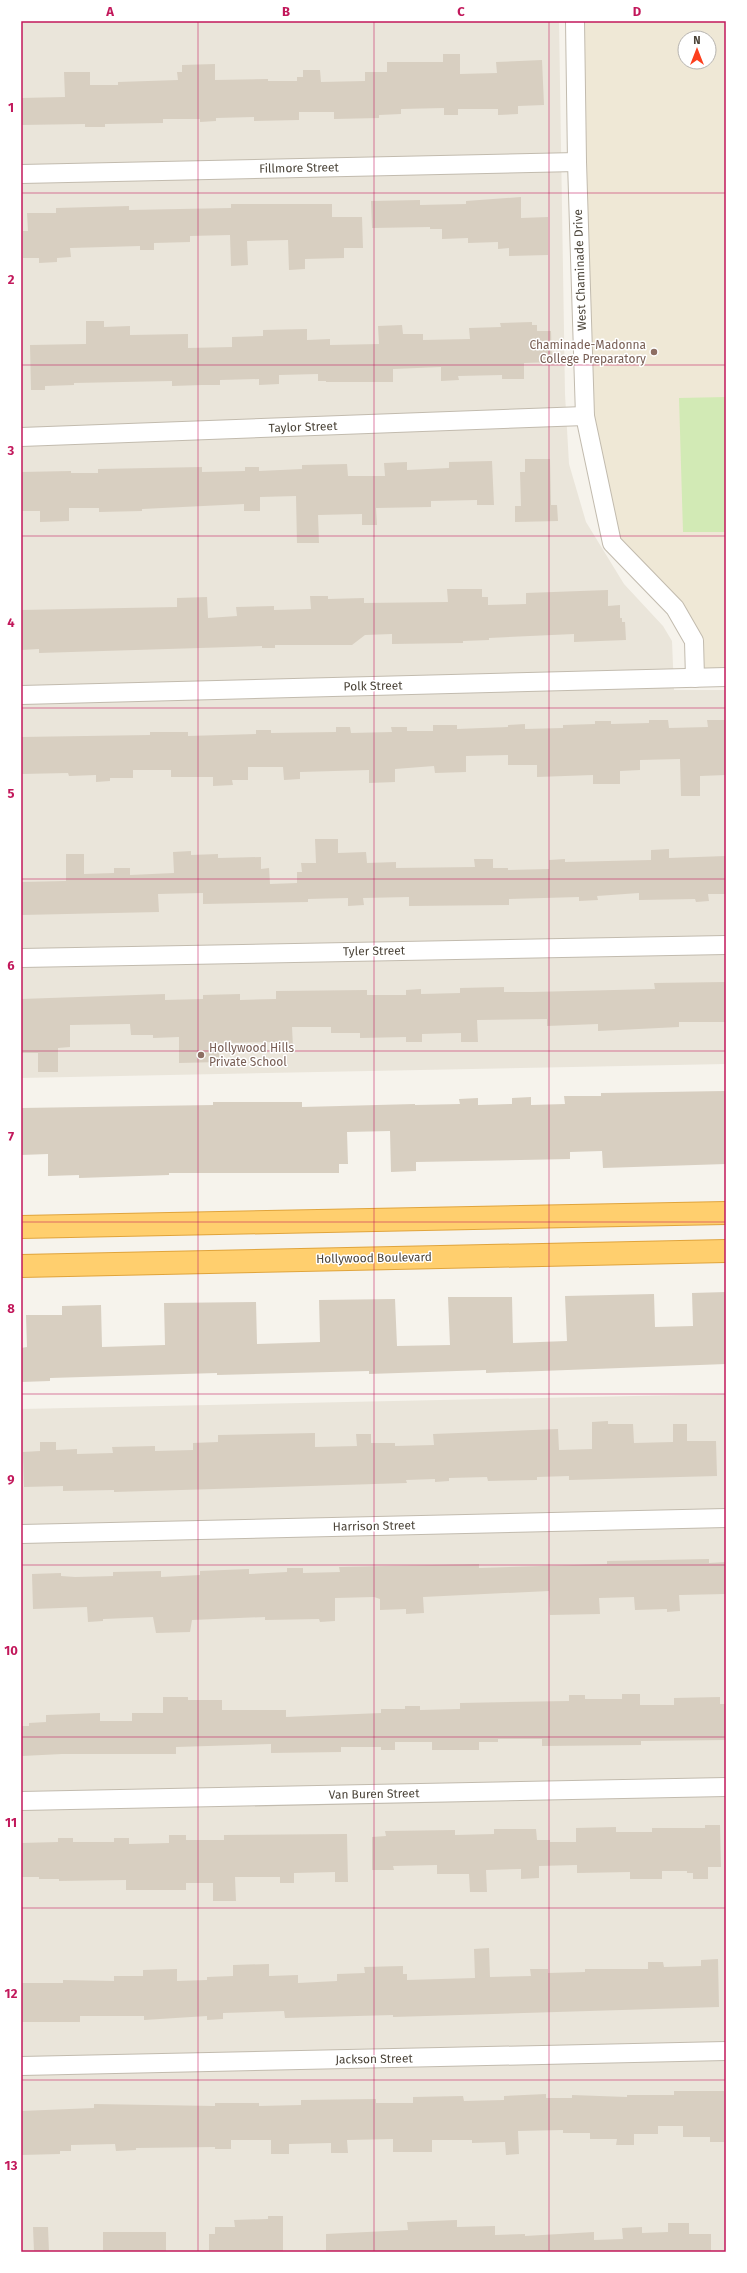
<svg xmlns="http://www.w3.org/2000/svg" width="747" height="2273" viewBox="0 0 747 2273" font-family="'Fira Sans',sans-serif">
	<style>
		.residential { fill: #eae5da }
		.education { fill: #efe8d6; fill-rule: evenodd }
		.grass { fill: #d2eab5 }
		.building { fill: #d8cfc1 }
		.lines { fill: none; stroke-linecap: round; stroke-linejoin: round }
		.street-casing { stroke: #c2bbae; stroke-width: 20 }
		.highway-casing { stroke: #e0a43c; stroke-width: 24 }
		.street { stroke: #fff; stroke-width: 18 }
		.highway { stroke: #ffcf6e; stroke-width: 22 }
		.grid { fill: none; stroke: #c2185b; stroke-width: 1; stroke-opacity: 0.55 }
		.education-dot { fill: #8d6e63; stroke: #fff; stroke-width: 1.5 }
		.labels { text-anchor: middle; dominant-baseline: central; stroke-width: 3; stroke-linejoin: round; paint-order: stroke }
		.street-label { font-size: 12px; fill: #4b4439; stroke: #fff }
		.education-label { font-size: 12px; fill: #785e54; stroke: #fff; text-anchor: end }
		.neatline { fill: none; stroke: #c2185b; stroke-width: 1.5 }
		.grid-label { font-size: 13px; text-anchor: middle; font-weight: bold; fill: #c2185b }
	</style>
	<rect width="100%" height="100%" fill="#f6f3ec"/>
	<g class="residential">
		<path d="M21,21h538l6,373 4,70 17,58 38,62 39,42 9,15 2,49h52v374l-705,14z"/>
		<path d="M726,1394v858h-705v-843z"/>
	</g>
	<path class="education" d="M576,21h150v656l-31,1 -1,-37 -82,-98 -27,-127zM685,38h24v24h-24z"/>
	<path class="grass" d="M726,397v135h-43l-4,-134z"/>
	<g class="building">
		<path d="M443,54h17v20l37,-1 -1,-11 46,-2 2,45 -26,1v8l-20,1v-6h-40v6h-14v-7l-43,1v5l-22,1v3l-45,1v-7h-35v8l-45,1v-4l-38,1v3l-16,1v-3h-37v4l-58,1v3h-20v-3l-64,1v-27l44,-1 -1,-25h26v13h28v-3l60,-2 -1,-8h5v-7l33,-1v16l53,-1v2h29v-4h6v-7h17l1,12 44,-1v-9h22v-10h56z"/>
		<path d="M521,197v21l27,-1v38l-39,1v-8l-11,1v-7l-30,1v-5l-26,1v-10h-12v-2l-58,1 -1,-27 49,-1v5l46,-1v-3z"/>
		<path d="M231,204h101v13h30l1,31h-19v10l-39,1v10l-16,1 -1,-30 -41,1 1,24 -17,1 -1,-31 -40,1v6l-36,1v7h-14v-4l-70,2 1,9 -14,1v4l-18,1v-5h-16v-27h5l-1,-18h29v-5l73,-2v4l102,-2z"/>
		<path d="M86,321h18v6l26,-1v9l58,-1v14l44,-1v-10l31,-1v-6l44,-1v11l23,-1v6l49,-1 -1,-18 24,-1 1,9h20v6l47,-1 -1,-11 32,-1 -1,-4 32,-1v3h5v6h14l1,31 -28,1v16h-22v-4l-44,1 1,4 -18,1v-14l-48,2v13h-67v-1h-8v-7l-39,1v9l-20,1v-6l-39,1v5h-18l-30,1v-5l-98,2v2l-29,1v4h-14l-1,-45 56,-1z"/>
		<path d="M525,459h25l1,46h6l1,16 -43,1v-16h6l-1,-34h5z"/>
		<path d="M492,461l2,44h-17v-5l-46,1v6l-55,1 1,17h-15v-11l-44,1 1,28h-22l-1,-47 -36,1v14h-16v-7l-102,5v2l-43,1v-4h-30v13l-29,1v-11h-19v-39l50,-1v2h27v-4l104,-2v5l43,-1v-4h14v4l43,-2v-4l45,-1 1,12h37l-1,-13 23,-1v8l42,-2v-6z"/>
		<path d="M447,589h35v8h6v8l38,-1v-11l82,-3v16l12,-1v13h2v4h3l1,18 -52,2v-8l-85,4v2l-26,1v2l-71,1v-10l-27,1 -13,10h-77v3h-13v-2l-223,7v-4l-18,1v-40l156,-3v-9l30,-1 1,21 29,-2 -1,-9 38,-1v4l37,-1 -1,-13h18v3l36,-1v5l84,-1z"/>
		<path d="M649,720h19l1,8 39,-1 -1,-7h19v55l-26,1v20h-19l-1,-37 -40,1v10l-20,1v13h-27v-9l-56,2v-12h-29v-10l-42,1v16l-31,1 -1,-7 -39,3v13l-26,1v-13l-69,2v7l-16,1 -1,-13h-35v13h-16l1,5 -20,1v-9h-42v-7h-38v8h-23v3l-14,1v-7l-27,1 -1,-3 -47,1v-37l129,-2v-3h38v4l68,-2v-4h15v3l65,-1v-5h14l1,6 41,-1 -1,-5h16v4h26v-6h24v4l51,-2v-2l17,-1v5l38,-1v-3l32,-1v-3h16v3l38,-1z"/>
		<path d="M315,839h23v14l28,-1 1,11 29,-1v6l79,-1 -1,-8h19v9h15v2l41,-1v-9l16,-1v3l86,-2v-10l18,-1v9l57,-2v38h-18l1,7 -13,1 -1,-3 -56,1v-7l-42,3 1,4 -19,1v-4l-70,2v6l-100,1v-9l-46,1 1,7 -16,1v-8l-40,1v3l-105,2v-11l-45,1 1,18 -138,3v-33l45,-1v-27h18v20l30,-1v-5h16v7l44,-2 -1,-21 18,-1v4l27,-1v4l43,-1v12l8,-1 1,16 27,-1v-11h5l-1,-9h15z"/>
		<path d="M726,982v40h-47v5l-81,4v-7l-51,2v-7l-70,1 1,22h-17v-9l-39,1v8h-16v-5l-46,1v-5h-29v-6h-39l1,20h-16v-5l-58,1v19l-40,1v-26l-26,1v-3h-22l-1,-11 -60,1v22l-12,1v24h-20v-19h-17v-54l144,-5v6l38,-1v-4l37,-1v6l36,-1v-8l91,-1v5h39v-5l15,-1v5l39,-1v-5l44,-1v5h28l123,-3 -1,-6z"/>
		<path d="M725,1091l1,73 -123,4 -1,-17 -32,1v7l-154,3v9l-25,1 -1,-41 -43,1 1,32h-9v9h-170v2l-90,3v-3l-31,1v-22l-27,1v-47l192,-3v-3h89v5l113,-3v1l45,-1 -1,-5 19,-1v7l34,-1v-6l19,-1v8l34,-1 -1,-8h37v-3z"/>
		<path d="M726,1292v72l-240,9v-3l-117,4v-3l-152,4v-2l-167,5v3l-29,1v-34l6,-1 -1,-32h36v-9l39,-1 1,42 63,-2 -1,-42 92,-1 1,42 63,-2 -1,-42 76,-1 2,47 53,-1 -2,-48h64l1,46 54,-2 -2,-45 89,-2 1,33 38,-1 -1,-33z"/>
		<path d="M608,1421v3h25l1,19 39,-1v-18h14v17h29l1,35 -148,4v-4l-32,1v3l-49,1 -1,-4 -38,1v3l-14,1v-3l-29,1 1,3 -293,9v-2l-51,1v-5l-39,1 -1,-35 17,-1v-9h16v8l21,-1v5l36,-1 -1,-6 43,-1v5l38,-1v-7l25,-1v-7l97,-2v14l42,-1 -1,-12h15v9h24v3l39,-1 -1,-11 125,-5 1,21 33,-1v-27z"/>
		<path d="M709,1559v4l17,-1v32l-47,1 1,16 -13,1v-3l-32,1 -1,-13 -35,1 1,16 -50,1 -1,-24 -126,6 1,16 -18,1v-5l-26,1v-11l-6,-2 -39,1v23l-15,1 -1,-3 -54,1v-3l-73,3 -2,12 -34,1 -3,-16 -50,2v2l-15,1 -1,-15 -54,2 -1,-35 29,-1v3l14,1 38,-1v-4l48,-1v6l39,-2v-4l49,-2v5l38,-2v-4h16v5l37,-1 -1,-5 140,-3v4l128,-4v-3z"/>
		<path d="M622,1694h18v11h34v-7l46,-1v7h6v36l-85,1v4l-99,1v-7h-44v3h-19v8h-47v-8h-37v8h-14v-3h-40v5l-70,1v-9l-95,3v7h-114l-40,2v-30h7v-3l17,-1v-7l54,-2v8h32v-8h31v-16h25v3h34v10h64v7l95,-4v-4h24v-3h15v4l40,-1v-6l109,-2v-6h16v4h37z"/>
		<path d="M705,1825h15l1,42h-13v12h-15v-6h-6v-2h-25v8h-32v-7l-53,1v-8l-38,1v12l-18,1v-10l-35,1 1,22h-17l-1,-18h-32v-9l-44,1 1,4h-22v-33l14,-1 -1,-5 70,-1v5l39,-1v-5h42l1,11h13v2h26v-14l40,-1v5h36v-4h53z"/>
		<path d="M347,1834l1,48h-13v-10l-41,1v10h-14v-6h-45l1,24h-23v-18h-27v7h-60v-10l-67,1v-2h-20v-2h-18v-34l37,-1v-4h15v4h41v-4h15v6l40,-1v-8h17v5h38v-5z"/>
		<path d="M489,1948l1,29 41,-1 -1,-7h18v4l37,-1v-3h63v-7h15l1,5 37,-1v-6l17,-1 1,48 -326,10v-2l-108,3 -1,-7 -61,2v6l-16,1v-4l-63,4v-4h-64v6h-59v-39h42v-3l51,1v-5h29v-6l34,-1v12l30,-1v-3l26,-1v-11l36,-1v12l29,-1v8l39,-2v-7l28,-1 -1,-6 39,-1v8h4v6l68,-2 -1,-29z"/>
		<path d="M674,2091h50v51h-14v-5h-27v-11h-25v8h-24v11h-18l1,-6h-27v-6h-27v-3l-45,1 1,23 -13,1 -1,-13 -33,1v-3h-40v12h-39v-13l-46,1 1,13h-17v-10l-42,1v10h-18v-14h-40v9h-16v-2l-79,1v2l-20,1 -1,-7 -44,1v6h-11v3l-39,1v-44l73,-3v-4l121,2v-3h44v3l42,-1v-5l75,-1v4h37v-6l50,-1 1,5 40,-1v-4l42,-2v4h26v-3l55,2v-2h47z"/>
		<path d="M268,2216h15v36h-74v-18h6v-7h20l-1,-7 34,-1z"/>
		<path d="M457,2220v7l38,-1v9l30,-1v2l69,-4v8l29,-1 -1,-11 20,-1v6l26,-1v-9h21v11h22v18h-385v-18l82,-4 -1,-8z"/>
		<path d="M33,2227h15l1,25h-15z"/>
		<rect x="103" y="2232" width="63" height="20"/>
	</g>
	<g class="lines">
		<g class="street-casing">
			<g id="street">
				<path d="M575,21l2,141 8,254 27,127 63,65 19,33 1,37"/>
				<path d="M21,174l556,-12"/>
				<path d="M21,437l564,-21"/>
				<path d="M21,695l705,-18"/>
				<path d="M21,958l705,-13"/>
				<path d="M21,1534l705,-16"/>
				<path d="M21,1801l705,-14"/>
				<path d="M21,2066l705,-15"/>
			</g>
		</g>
		<g class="highway-casing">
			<g id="highway">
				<path d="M21,1227l705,-14"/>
				<path d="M21,1266l705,-15"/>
			</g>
		</g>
		<use href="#street" class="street"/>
		<use href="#highway" class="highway"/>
	</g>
	<path class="grid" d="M198,21v2231M374,21v2231M549,21v2231M21,193h705M21,365h705M21,536h705M21,708h705M21,879h705M21,1051h705M21,1222h705M21,1394h705M21,1565h705M21,1737h705M21,1908h705M21,2080h705"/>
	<g class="education-dot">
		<circle cx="654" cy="352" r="4"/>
		<circle cx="201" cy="1055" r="4"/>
	</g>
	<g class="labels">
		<g class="street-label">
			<text transform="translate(299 168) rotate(-1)">Fillmore Street</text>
			<text transform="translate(580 270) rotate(-92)">West Chaminade Drive</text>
			<text transform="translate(303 427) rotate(-2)">Taylor Street</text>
			<text transform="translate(373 686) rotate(-1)">Polk Street</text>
			<text transform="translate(374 951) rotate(-1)">Tyler Street</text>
			<text transform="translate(374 1258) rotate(-1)">Hollywood Boulevard</text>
			<text transform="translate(374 1526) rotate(-1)">Harrison Street</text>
			<text transform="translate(374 1794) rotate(-1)">Van Buren Street</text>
			<text transform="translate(374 2059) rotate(-1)">Jackson Street</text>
		</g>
		<g class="education-label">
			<text x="646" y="345">Chaminade-Madonna<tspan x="646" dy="14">College Preparatory</tspan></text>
			<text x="209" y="1048" text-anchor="start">Hollywood Hills<tspan x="209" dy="14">Private School</tspan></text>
		</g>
	</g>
	<rect width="747" height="2273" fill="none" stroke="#ffffff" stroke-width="44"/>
	<g transform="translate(697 50)"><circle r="19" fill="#ffffff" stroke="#b7b4b0"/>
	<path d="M0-3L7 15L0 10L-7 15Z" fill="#fc3f1d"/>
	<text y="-6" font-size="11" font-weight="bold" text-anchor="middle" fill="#4b4439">N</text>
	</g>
	<rect x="22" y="22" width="703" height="2229" class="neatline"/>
	<g class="grid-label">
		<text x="110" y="16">A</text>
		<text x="286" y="16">B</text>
		<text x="461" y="16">C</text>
		<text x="637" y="16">D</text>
		<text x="11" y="112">1</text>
		<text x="11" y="284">2</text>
		<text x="11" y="455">3</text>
		<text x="11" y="627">4</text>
		<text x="11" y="798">5</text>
		<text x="11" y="970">6</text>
		<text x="11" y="1141">7</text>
		<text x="11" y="1313">8</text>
		<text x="11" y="1484">9</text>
		<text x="11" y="1655">10</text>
		<text x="11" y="1827">11</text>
		<text x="11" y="1998">12</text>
		<text x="11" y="2170">13</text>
	</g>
</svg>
